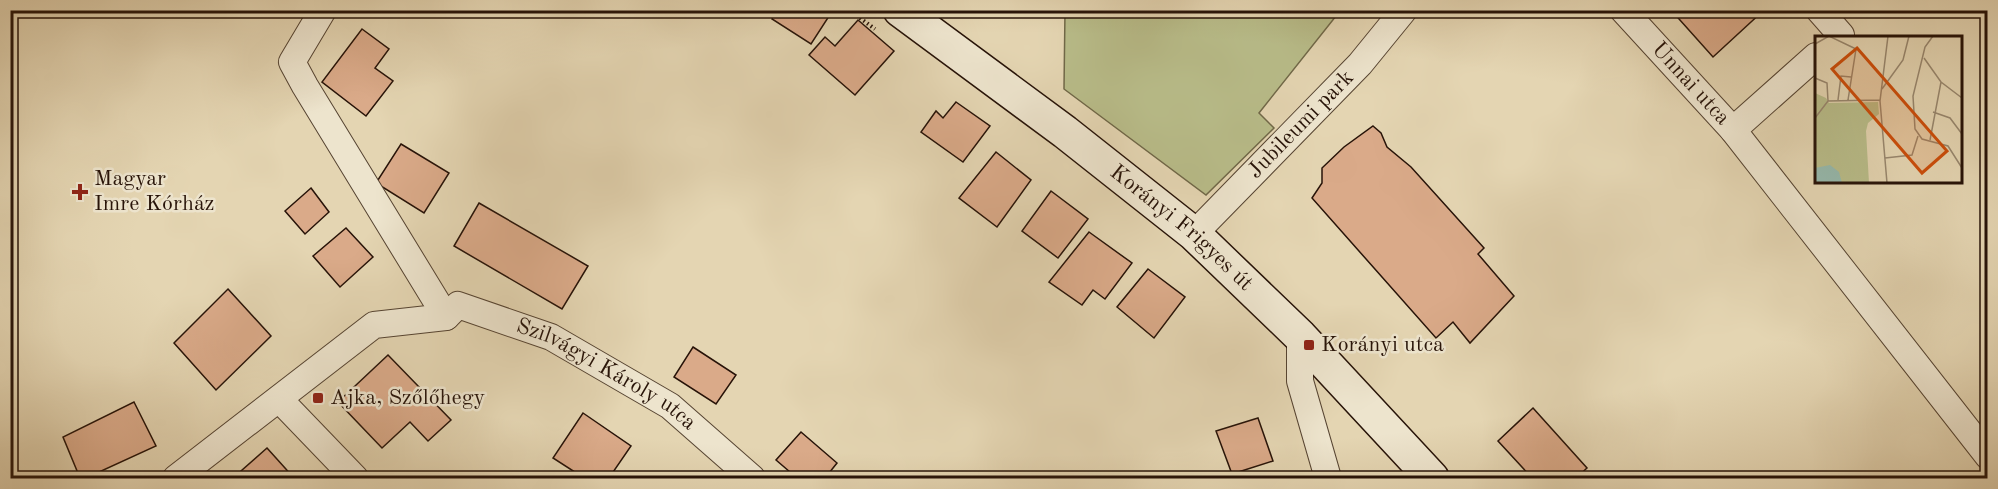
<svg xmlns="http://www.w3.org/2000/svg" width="1998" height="489" viewBox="0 0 1998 489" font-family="'Old Standard TT',serif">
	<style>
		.green { fill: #b8bc89; stroke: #706848; stroke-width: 1.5 }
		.building { fill: #daaa89; stroke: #271308; stroke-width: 1.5 }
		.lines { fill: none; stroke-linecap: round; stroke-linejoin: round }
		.minor-casing { stroke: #564432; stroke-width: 28 }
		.secondary-casing { stroke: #271308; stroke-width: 36 }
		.path { stroke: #271308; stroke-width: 4; stroke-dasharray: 1.5 3; stroke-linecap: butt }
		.minor { stroke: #ede4cd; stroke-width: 26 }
		.secondary { stroke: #ede4cd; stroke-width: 33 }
		.poi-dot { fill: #8f2418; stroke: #ede4cd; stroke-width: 2 }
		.labels { text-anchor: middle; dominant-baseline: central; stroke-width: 5; stroke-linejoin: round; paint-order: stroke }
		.street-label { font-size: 22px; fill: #271308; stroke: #ede4cd }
		.poi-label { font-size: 22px; fill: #271308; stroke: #ede4cd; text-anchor: start }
		.inset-road { fill: none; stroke: #98876e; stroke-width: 1.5 }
		.view { fill: #cb4e0b; fill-opacity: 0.15; stroke: #cb4e0b; stroke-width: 3 }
		.inset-edge { fill: none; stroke: #271308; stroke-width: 3 }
	</style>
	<rect width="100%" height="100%" fill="#e4d5b2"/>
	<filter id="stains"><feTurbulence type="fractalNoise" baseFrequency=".00333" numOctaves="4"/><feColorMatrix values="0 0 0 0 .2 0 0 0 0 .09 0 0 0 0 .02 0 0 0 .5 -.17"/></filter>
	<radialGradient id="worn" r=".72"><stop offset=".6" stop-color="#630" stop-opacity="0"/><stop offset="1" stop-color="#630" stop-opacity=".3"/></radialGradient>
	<path class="green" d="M1065,11v-1l275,1 -81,102 15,15 -68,67 -142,-106z"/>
	<g class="building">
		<path d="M777,10h56l-22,34 -39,-25z"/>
		<path d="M1671,10h93l-51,47z"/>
		<path d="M858,20l36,31 -39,44 -46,-40 16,-18 10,9z"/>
		<path d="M362,29l27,20 -14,19 18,13 -27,35 -44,-34z"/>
		<path d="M956,102l34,24 -27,36 -42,-30 15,-21 7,7z"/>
		<path d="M1373,126l8,7 6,14 24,20 73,81 -6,6 36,42 -44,47 -17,-21 -17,16 -124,-140 10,-15v-15l22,-21z"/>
		<path d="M401,144l48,29 -25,40 -48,-30z"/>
		<path d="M996,152l35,28 -34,47 -38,-29z"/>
		<path d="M311,188l18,24 -24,22 -20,-23z"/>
		<path d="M1051,191l37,28 -30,39 -36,-27z"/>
		<path d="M479,203l109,63 -26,43 -108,-63z"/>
		<path d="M346,228l27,29 -33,30 -27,-31z"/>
		<path d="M1089,232l43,31 -27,36 -12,-9 -11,15 -33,-23z"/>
		<path d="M1148,269l37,28 -31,41 -37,-31z"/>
		<path d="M228,289l43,47 -55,54 -42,-47z"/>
		<path d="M693,347l43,28 -20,29 -42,-27z"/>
		<path d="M388,355l63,65 -23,21 -18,-19 -28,26 -44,-46z"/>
		<path d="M134,402l22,44 -70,32h-6l-17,-41z"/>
		<path d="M1533,408l54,60 -11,10h-44l-34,-37z"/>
		<path d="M583,413l48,33 -22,32h-25l-31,-20z"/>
		<path d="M1258,418l15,43 -41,13 -16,-43z"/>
		<path d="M801,432l36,31 -12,15h-28l-21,-18z"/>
		<path d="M267,448l27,30h-61z"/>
	</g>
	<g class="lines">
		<g class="minor-casing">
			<g id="minor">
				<path d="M323,10l-31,52 13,24 141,231"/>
				<path id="s1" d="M1623,10l110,120 255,326"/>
				<path d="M1819,10l22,25 -3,3"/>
				<path d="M1733,130l83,-74"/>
				<path id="s2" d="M1194,234l166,-170 44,-54"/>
				<path d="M1300,336v45l28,97"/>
				<path d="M279,399l76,79"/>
				<path id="s3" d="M176,478l198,-153 72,-8 12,-12 93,32 119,69 82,72"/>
			</g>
		</g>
		<g class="secondary-casing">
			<g id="secondary">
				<path id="s4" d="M900,10l165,122 129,102 106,102 132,142"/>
			</g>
		</g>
		<path class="path" d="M849,10l26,19"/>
		<use href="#minor" class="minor"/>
		<use href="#secondary" class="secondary"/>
	</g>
	<g class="poi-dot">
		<path d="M77 183h6v6h6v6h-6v6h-6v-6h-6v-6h6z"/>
		<rect x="1303" y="339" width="12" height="12" rx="3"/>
		<rect x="312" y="392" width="12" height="12" rx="3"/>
	</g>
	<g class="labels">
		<g class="street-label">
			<text stroke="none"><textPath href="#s1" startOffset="100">Unnai utca</textPath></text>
			<text stroke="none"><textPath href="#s2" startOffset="153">Jubileumi park</textPath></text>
			<text stroke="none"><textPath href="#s4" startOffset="356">Korányi Frigyes út</textPath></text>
			<text stroke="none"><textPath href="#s3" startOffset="504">Szilvágyi Károly utca</textPath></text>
		</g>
		<g class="poi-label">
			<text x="94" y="179">Magyar<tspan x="94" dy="25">Imre Kórház</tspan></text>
			<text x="1321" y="345">Korányi utca</text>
			<text x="330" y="398">Ajka, Szőlőhegy</text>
		</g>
	</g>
	<g transform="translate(1815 36)">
		<rect width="147" height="147" fill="#e4d5b2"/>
		<path d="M0,57l11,5 3,5 49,-1 1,12 -11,9 -2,8 3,52h-54z" fill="#b8bc89"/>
		<path d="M15,129l9,7 3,11h-27v-15z" fill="#95b9ad"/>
		<path class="inset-road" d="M118,0l-8,11 -12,49 2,33 7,10 26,7 14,22M0,8l14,-8 27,13 -8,51M109,22l17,24 21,16M0,42l12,5 1,18M67,53l21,-29 6,-24M23,64l3,-24 10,1M118,76l17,6 12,16M0,82l13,-17 52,-1M115,104l11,-58M70,122l27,-3 6,-19M72,147l-7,-82 8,-65"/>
		<path class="view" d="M42,12l90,103 -25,22 -90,-104z"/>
		<rect width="147" height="147" class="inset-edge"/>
	</g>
	<rect width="1998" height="489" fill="none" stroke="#e4d5b2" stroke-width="36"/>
	<rect x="12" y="12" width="1974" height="465" fill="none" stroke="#271308" stroke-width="3"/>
	<rect x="18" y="18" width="1962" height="453" fill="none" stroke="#271308" stroke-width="1.5"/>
	<rect width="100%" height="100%" filter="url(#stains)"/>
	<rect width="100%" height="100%" fill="url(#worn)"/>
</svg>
